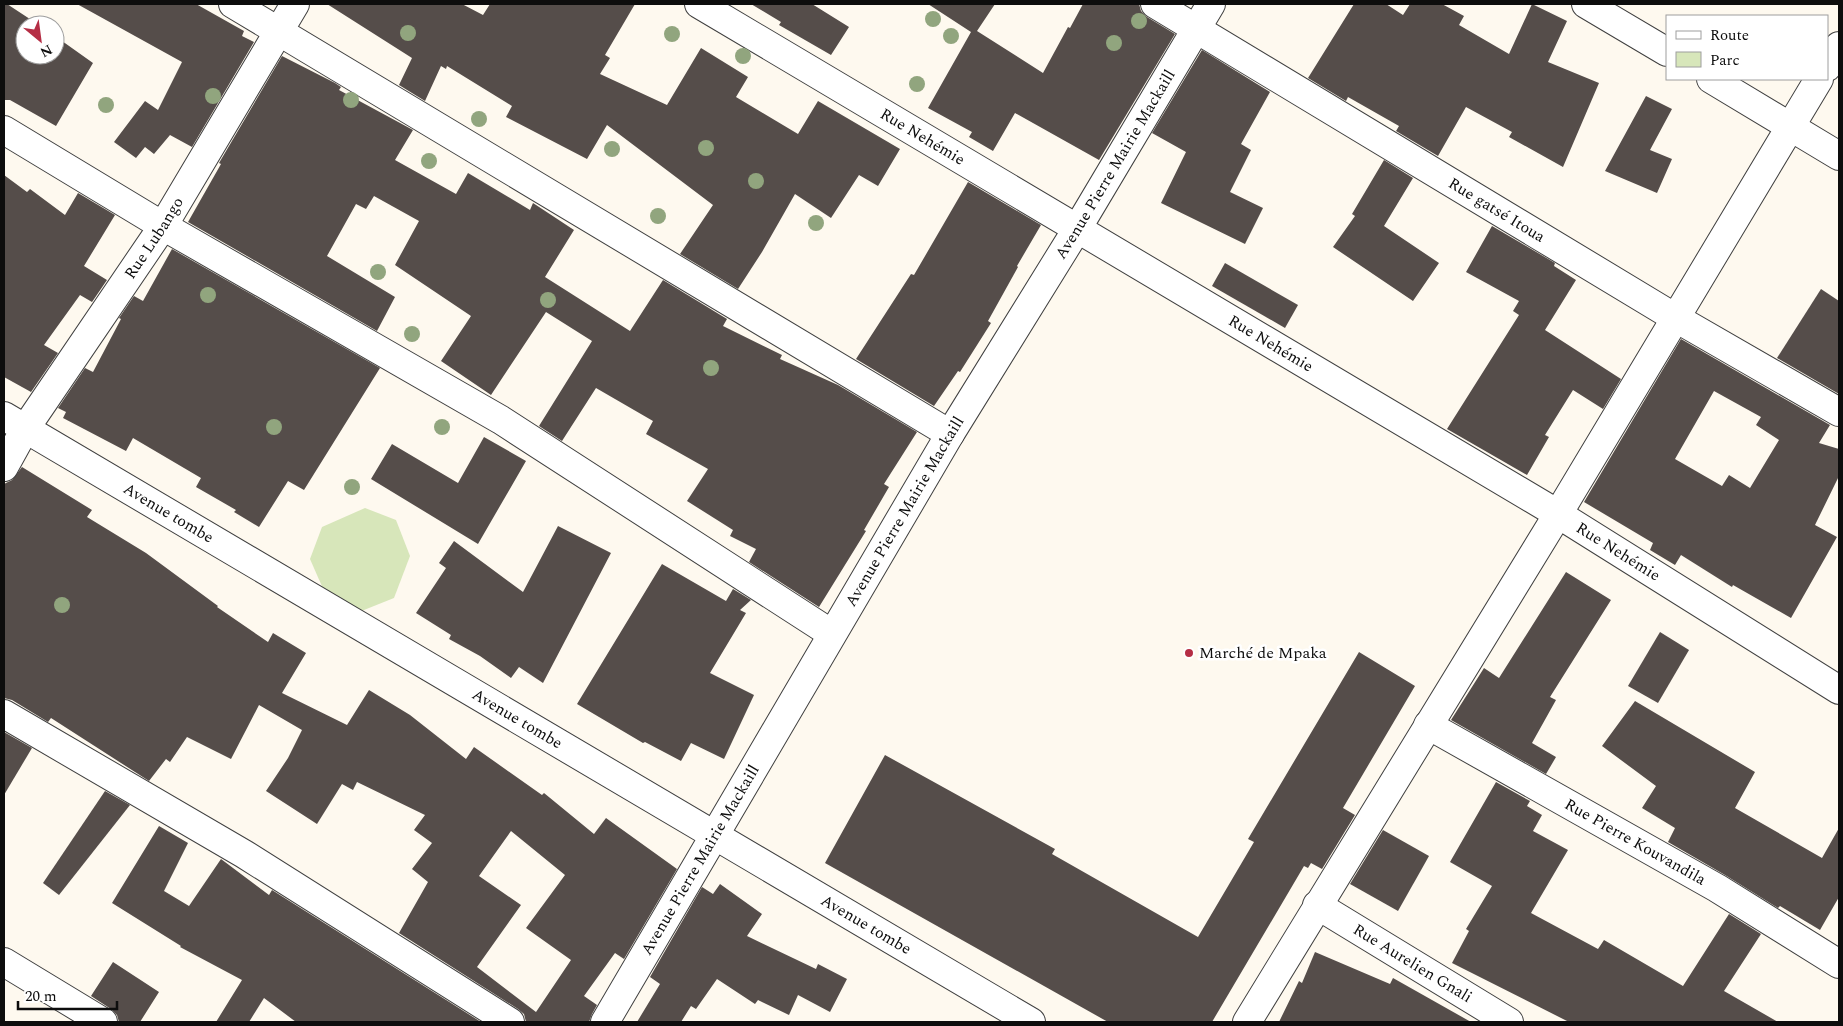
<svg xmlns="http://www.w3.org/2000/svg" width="1843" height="1026" viewBox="0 0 1843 1026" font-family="Spectral,serif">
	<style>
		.green { fill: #d7e6ba }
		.building { fill: #554d4a; fill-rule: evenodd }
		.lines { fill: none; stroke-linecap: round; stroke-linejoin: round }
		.minor-casing { stroke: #404040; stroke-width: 30 }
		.minor { stroke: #fff; stroke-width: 28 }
		.tree { fill: #91a57e }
		.poi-dot { fill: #b52e45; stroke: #fff; stroke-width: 2 }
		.labels { text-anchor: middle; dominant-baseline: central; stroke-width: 5; stroke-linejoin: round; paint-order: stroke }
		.street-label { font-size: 16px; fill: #0d0d0d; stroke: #fff }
		.poi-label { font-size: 16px; fill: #0d0d0d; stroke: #fff; text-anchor: start }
	</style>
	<rect width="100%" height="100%" fill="#fef9ef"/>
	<path class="green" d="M365,508l31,12 14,36 -16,42 -45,18 -21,-16 -18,-41 12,-32z"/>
	<g class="building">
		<path d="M4,4h3l32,21h-14v30h30v-19l38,27 -37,63 -46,-26h-6z"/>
		<path d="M77,4h119l48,27 -2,5 12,6 -62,105 -22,-12 -16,19 -9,-7 -9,11 -22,-16 31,-41 13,9 24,-48z"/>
		<path d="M327,4h135l21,11 7,-11h145l-30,51 5,3 -10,16 67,31 34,-57 47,29 -12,20 62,37 20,-33 82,48 -22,37 -19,-11 -28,43 -36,-24 -33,58 -24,37 -58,-35 33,-49 -106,-80 -20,34 -81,-42 6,-11 -65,-40 -1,3 -5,-3 -16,35 -26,-16 13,-27z"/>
		<path d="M751,4h61l37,23 -18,28 -52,-30 2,-3z"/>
		<path d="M928,4h67l-18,27 66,42 25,-46 2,1 13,-24h56l2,7 6,6 28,17 -76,126 -84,-47 -22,38 -24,-14 3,-5 -44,-24 43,-76z"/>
		<path d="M1354,4h32l17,11 7,-11h32l22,12 -5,9 50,29 23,-50 35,17 -19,41 51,21 -36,84 -54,-30 3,-5 -46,-25 -28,49 -42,-25 3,-5 -51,-29 -2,4 -38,-23z"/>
		<path d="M1202,50l68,42 -29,52 10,6 -21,42 33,16 -18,36 -84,-41 25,-51 -34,-19z"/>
		<path d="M282,56l53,27 6,4 -2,3 74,40 -18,30 61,34 12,-21 62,37 3,-7 41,27 -29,47 85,54 33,-51 64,39 -4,7 59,29 -2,4 58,26 79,47 -33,52 5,3 -25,43 2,1 -47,76 -70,-45 7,-13 -26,-13 3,-6 -46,-29 21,-32 -62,-35 7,-13 -57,-33 -34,53 -23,-15 53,-85 -46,-29 -55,83 -50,-34 30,-45 -76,-51 24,-44 -45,-25 -8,13 -10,-5 -29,52 68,41 -18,34 -189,-109 33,-58 -2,-1z"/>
		<path d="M1646,96l26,13 -22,41 22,9 -15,34 -52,-22z"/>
		<path d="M1384,160l29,18 -29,48 55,37 -26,38 -80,-54 22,-31 -3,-2z"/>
		<path d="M4,175l23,17 3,-3 35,26 13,-22 37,22 -31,51 23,14 -15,22 -12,-7 -36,50 14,8 -27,39 -27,-15z"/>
		<path d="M968,182l73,43 -24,41 1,1 -30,54 3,2 -31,49 -2,-1 -24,35 -78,-47 55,-85 3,1z"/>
		<path d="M1492,226l63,37 -1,3 22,14 -31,50 76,49 -18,30 -30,-19 -28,45 4,2 -22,38 -80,-46 72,-114 -6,-4 6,-10 -53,-29z"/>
		<path d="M172,249l208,119 -76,122 -16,-9 -29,46 -25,-15 2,-2 -40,-23 5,-9 -68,-40 -7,13 -63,-33 3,-6 -8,-4 27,-40 8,4 28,-53 -2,-1 15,-22 9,5z"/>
		<path d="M1225,263l73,42 -13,23 -73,-42z"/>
		<path d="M1821,289l18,12v93l-62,-36z"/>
		<path d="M1681,339l149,86 -11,18 20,6v27l-24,49 22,12 -46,81 -58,-33 -1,2 -51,-32 -6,10 -25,-15 3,-7 -69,-41zM1714,391l47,26 -5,8 23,15 -29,48 -21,-13 -7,11 -47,-27z"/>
		<path d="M484,437l42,24 -48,83 -107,-65 21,-35 66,39z"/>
		<path d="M22,467l70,43 -5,7 59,36 72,53 -1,1 51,35 5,-9 33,20 -24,40 65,32 22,-35 41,25 56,44 8,-12 68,48 2,-2 50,41 12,-16 71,51 -53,90 -9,-6 -31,43 13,9 -5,9 -3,8h-63l-2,-8 -6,-5 -119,-76 29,-51 -16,-13 20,-26 -18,-13 11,-15 -68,-33 -4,8 -11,-6 -25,40 -51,-33 22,-33 14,-28 -43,-25 -28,54 -44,-22 -17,25 -4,-3 -17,22 -98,-63 -3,4 -36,-22 -8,-2v-214l8,-4zM511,831l54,44 -39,53 45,32 -35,52 -59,-45 44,-62 -42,-29z"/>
		<path d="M558,526l53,27 -68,130 -24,-16 -8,11 -31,-22 -31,-17 2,-4 -35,-22 30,-45 -7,-5 15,-22 69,51z"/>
		<path d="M662,564l64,37 7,-12 18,11 -11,10 6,3 -36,60 44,22 -30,64 -33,-16 -10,18 -36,-19 -2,1 -66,-39z"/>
		<path d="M1566,572l45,28 -61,97 6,3 -24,43 24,14 -10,17 -95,-54 33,-52 15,10z"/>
		<path d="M1660,632l29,18 -31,53 -30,-17z"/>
		<path d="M1359,652l56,34 -72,122 12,7 -33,54 -11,-6 -3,5 -4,-2 -92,156h-104l-283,-159 60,-108 170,94 -3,5 146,83 56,-95 -6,-3z"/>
		<path d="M1635,701l120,71 -20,36 87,50 17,-30v69l-19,33 -40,-24 -2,2 -53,-33 -57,-33 7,-14 -33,-20 14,-22 -54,-40z"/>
		<path d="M4,732l28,16 -28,47z"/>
		<path d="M1496,782l34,19 -3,5 15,9 -9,16 35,19 -37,63 67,36 6,-9 79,46 46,-72 32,20 -37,57 54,31h-209l-117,-59 17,-32 -3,-2 26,-43 -42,-24z"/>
		<path d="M105,791l25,14 -71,90 -16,-12z"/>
		<path d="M159,826l29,17 -24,48 25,15 32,-47 48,36 3,-5 209,132h-185l-32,-24 -15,24h-33l26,-42 -62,-33 1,-1 -69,-43z"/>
		<path d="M1383,830l46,26 -31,55 -48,-27z"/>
		<path d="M720,884l42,30 -15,22 69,33 2,-5 29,15 -17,33 -32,-17 -9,20 -31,-15 -3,4 -38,-25 -21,30 -5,-3 -10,16h-44l23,-38 -10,-7 52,-90 11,7z"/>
		<path d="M1315,952l75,32 3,-6 78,44h-192l20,-41 3,2z"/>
		<path d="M113,962l46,30 -19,30h-21l-2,-7 -6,-6 -20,-13z"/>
	</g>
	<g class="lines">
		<g class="minor-casing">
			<g id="minor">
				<path d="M233,4l717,430"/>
				<path id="s1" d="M699,4l859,510 281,176"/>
				<path id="s2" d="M1155,4l519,313 165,95"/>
				<path d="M1586,4l81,48"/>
				<path d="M1827,67l12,-21"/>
				<path d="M1711,79l128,77"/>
				<path d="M4,130l159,96 338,194 331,214"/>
				<path id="s3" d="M4,416l1027,606"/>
				<path id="s4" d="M4,467l21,-38 138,-203 132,-222"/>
				<path d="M4,714l240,140 266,168"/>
				<path id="s5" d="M1428,725l289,163 122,76"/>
				<path id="s6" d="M1317,905l192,117"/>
				<path d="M4,962l99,60"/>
				<path id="s7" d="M605,1022l345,-588 127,-205 134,-225"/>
				<path d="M1247,1022l311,-508 261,-435"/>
			</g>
		</g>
		<use href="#minor" class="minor"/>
	</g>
	<g class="tree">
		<circle cx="933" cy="19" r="8"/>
		<circle cx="1139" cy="21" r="8"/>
		<circle cx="408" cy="33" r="8"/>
		<circle cx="672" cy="34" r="8"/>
		<circle cx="951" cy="36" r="8"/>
		<circle cx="1114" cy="43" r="8"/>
		<circle cx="743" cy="56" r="8"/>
		<circle cx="917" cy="84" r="8"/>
		<circle cx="213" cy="96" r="8"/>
		<circle cx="351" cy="100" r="8"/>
		<circle cx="106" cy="105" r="8"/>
		<circle cx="479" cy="119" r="8"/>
		<circle cx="706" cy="148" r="8"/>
		<circle cx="612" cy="149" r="8"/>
		<circle cx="429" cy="161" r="8"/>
		<circle cx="756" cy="181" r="8"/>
		<circle cx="658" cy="216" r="8"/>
		<circle cx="816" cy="223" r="8"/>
		<circle cx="378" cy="272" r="8"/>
		<circle cx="208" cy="295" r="8"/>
		<circle cx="548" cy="300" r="8"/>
		<circle cx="412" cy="334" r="8"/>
		<circle cx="711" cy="368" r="8"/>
		<circle cx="274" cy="427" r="8"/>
		<circle cx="442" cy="427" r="8"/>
		<circle cx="352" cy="487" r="8"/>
		<circle cx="62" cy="605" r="8"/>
	</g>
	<circle class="poi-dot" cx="1189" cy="653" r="5"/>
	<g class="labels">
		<g class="street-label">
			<text stroke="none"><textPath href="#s1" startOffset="260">Rue Nehémie</textPath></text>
			<text stroke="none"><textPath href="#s7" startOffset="998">Avenue Pierre Mairie Mackaill</textPath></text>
			<text stroke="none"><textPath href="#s2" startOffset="399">Rue gatsé Itoua</textPath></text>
			<text stroke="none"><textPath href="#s4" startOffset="274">Rue Lubango</textPath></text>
			<text stroke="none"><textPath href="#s1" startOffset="665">Rue Nehémie</textPath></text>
			<text stroke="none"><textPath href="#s7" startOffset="592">Avenue Pierre Mairie Mackaill</textPath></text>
			<text stroke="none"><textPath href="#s3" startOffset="191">Avenue tombe</textPath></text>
			<text stroke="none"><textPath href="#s1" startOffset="1070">Rue Nehémie</textPath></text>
			<text stroke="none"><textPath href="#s3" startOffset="596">Avenue tombe</textPath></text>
			<text stroke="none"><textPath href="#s5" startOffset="238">Rue Pierre Kouvandila</textPath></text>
			<text stroke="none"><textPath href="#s7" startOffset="188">Avenue Pierre Mairie Mackaill</textPath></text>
			<text stroke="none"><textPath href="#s3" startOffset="1001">Avenue tombe</textPath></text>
			<text stroke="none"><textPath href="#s6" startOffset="112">Rue Aurelien Gnali</textPath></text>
		</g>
		<g class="poi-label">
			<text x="1199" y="653">Marché de Mpaka</text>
		</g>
	</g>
	<rect width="1843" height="1026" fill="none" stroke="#0d0d0d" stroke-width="10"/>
	<rect x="1666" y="15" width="162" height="65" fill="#ffffff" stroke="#9e9e9e"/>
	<rect x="1676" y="31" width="25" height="8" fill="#ffffff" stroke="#9e9e9e"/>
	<text x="1710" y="40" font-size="15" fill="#0d0d0d">Route</text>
	<rect x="1676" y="52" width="25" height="15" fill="#d7e6ba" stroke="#9e9e9e"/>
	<text x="1710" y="65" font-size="15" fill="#0d0d0d">Parc</text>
	<g transform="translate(40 40) rotate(151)"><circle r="24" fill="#ffffff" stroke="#9e9e9e"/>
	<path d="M0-4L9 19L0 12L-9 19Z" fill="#b52e45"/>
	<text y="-8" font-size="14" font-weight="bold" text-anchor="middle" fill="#0d0d0d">N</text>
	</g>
	<path d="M18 1001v8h99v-8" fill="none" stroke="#0d0d0d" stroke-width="2.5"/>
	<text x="25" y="1001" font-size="15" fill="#0d0d0d" stroke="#ffffff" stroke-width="4" paint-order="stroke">20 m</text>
</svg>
